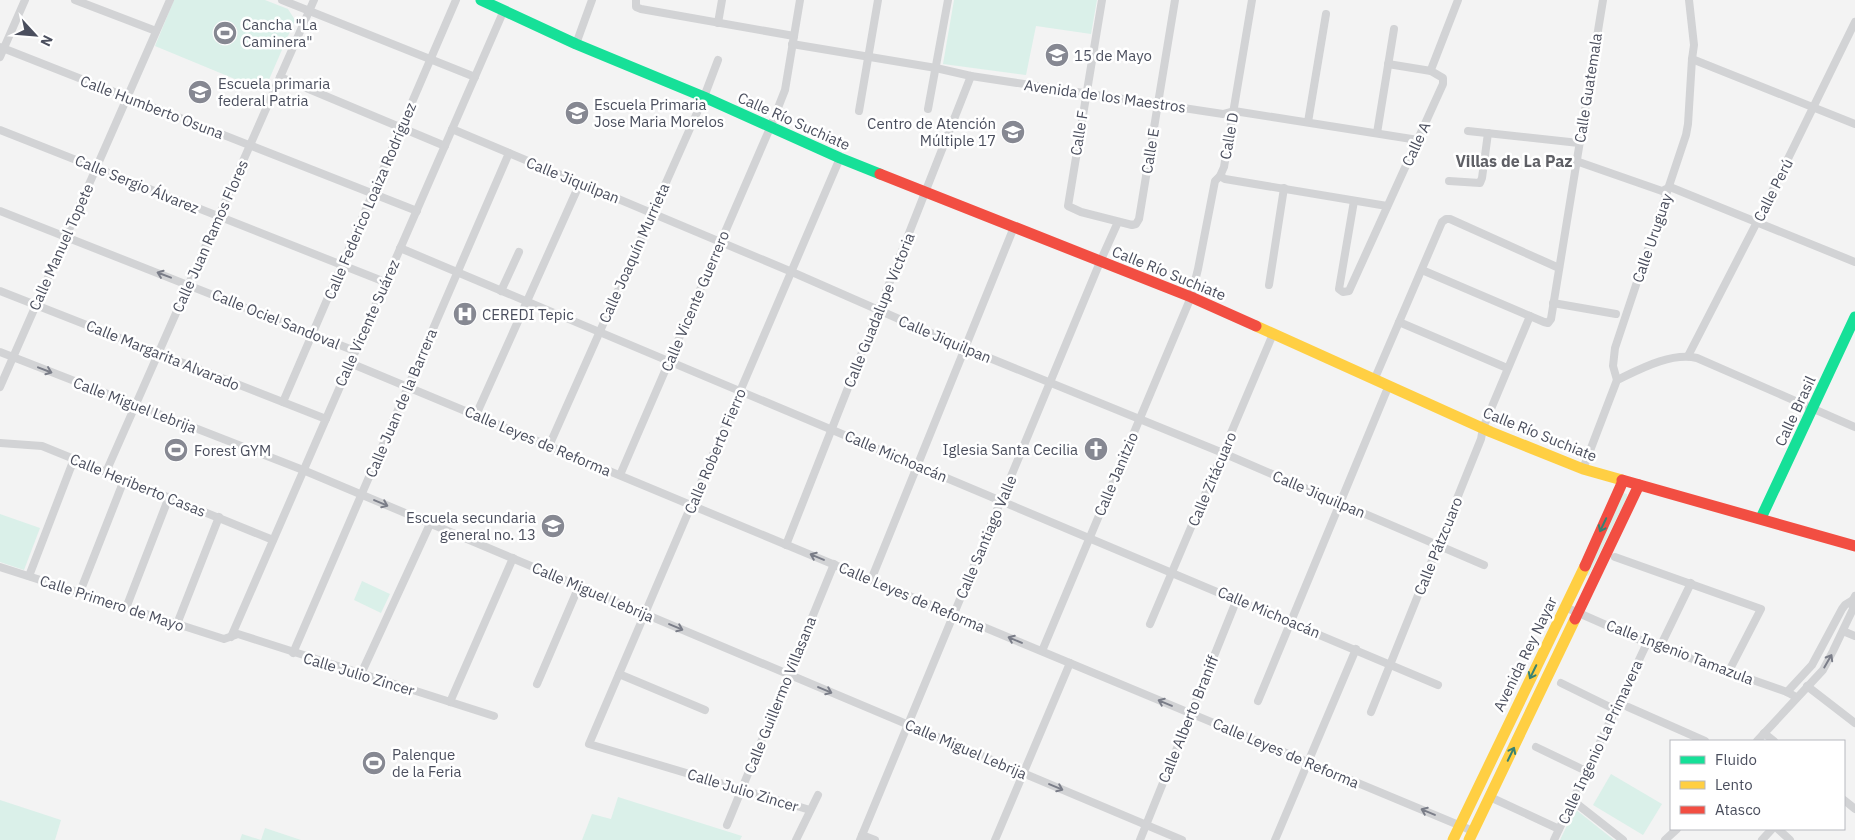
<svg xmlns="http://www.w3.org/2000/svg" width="1855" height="840" viewBox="0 0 1855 840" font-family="'IBM Plex Sans',sans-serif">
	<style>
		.green { fill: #daf0e9 }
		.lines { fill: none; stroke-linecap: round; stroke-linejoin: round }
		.street { stroke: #d2d3d5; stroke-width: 8 }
		.fast { stroke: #16e098; stroke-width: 11 }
		.slow { stroke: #ffcf43; stroke-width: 11 }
		.jam { stroke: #f24e42; stroke-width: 11 }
		.oneway { stroke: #7a7d88 }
		.oneway2 { stroke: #388272 }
		.labels { text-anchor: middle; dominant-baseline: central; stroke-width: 5; stroke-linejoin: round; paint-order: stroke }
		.poi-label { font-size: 15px; fill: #4b4f5e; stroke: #fff; text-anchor: start }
		.street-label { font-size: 15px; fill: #4b4f5e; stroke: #fff }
		.neighbourhood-label { font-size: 16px; font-weight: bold; fill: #5f6066; stroke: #fff }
	</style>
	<rect width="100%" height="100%" fill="#f3f3f3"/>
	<g class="green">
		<path d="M174,0h91l23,9 7,11 -31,71 -109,-45z"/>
		<path d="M954,0h143l-6,34 -55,-8 -10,49 -83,-11z"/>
		<path d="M1623,493l4,1v3l-38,78 -3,1 -2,-2z"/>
		<path d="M0,514l40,14 -16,42 -24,-8z"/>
		<path d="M362,581l28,13 -9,19 -27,-13z"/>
		<path d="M1611,774l51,30 -19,31 -50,-30z"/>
		<path d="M618,797l124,39 -2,4h-158l10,-26 19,5z"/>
		<path d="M0,800l61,20 -6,20h-55z"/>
		<path d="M1575,809l39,31h-54z"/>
		<path d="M265,828l36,12h-61l2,-6 19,6z"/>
	</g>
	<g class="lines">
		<g class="street">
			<path d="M75,0l81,31"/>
			<path d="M282,0l193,77"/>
			<path d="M636,0v7l5,2 153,27"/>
			<path d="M1102,0l-34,206 13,6 51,13 4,-1 3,-5 36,-219"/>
			<path d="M718,23l4,-23"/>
			<path d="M576,44l16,-44"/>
			<path d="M792,44l144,24 35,8 252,38 11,-3 184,29"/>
			<path d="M0,47l417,164"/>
			<path d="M0,57l25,-57"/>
			<path d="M1692,59l163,65"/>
			<path d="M1388,64l43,7"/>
			<path d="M280,77l165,69"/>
			<path d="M928,109l20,-109"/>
			<path d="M859,111l19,-111"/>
			<path d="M1308,122l18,-108"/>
			<path d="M452,129l340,143 173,76 258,105 261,112"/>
			<path d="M0,130l385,152"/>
			<path d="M1468,131l111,12"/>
			<path d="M1377,133l17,-104"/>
			<path d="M1576,161l86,30 8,-4 185,75"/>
			<path d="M1220,176l5,3 162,27"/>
			<path d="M1449,181l31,2 2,-5 6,-45"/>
			<path d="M1354,201l-15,88 4,3 6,-1 94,-207v-6l-12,-7 1,-4 26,-67"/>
			<path d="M0,211l355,140"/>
			<path d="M400,248l1038,437"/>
			<path d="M1422,270l122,52 4,1 3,-4 52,-319"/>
			<path d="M1269,285l15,-97"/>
			<path d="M0,291l326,128"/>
			<path d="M501,291l18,-39"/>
			<path d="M1553,303l63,11"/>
			<path d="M1399,322l108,46"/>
			<path d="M0,352l303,118 879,370"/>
			<path d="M1688,356l69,-134 98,-200"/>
			<path d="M350,363l1123,468"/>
			<path d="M1375,378l67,-156 4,-3h4l109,49"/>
			<path d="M1617,380c23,-11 54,-28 80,-22l158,69"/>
			<path d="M0,387l170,-387"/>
			<path d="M283,402l173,-402"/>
			<path d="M476,415l104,-232"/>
			<path d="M0,443l42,3 231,94"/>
			<path d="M549,446l155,-349 14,-37"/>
			<path d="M1583,469l34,-89 -4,-14 2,-18 71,-213 2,-11 4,-65 2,-14 -5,-45"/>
			<path d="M106,472l208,-472"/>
			<path d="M620,475l150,-347 15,-38 15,-90"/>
			<path d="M786,545l185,-469"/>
			<path d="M1615,557l146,52 -32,62"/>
			<path d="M0,567l224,72 14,-5 256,82"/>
			<path d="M29,576l45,-117"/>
			<path d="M871,580l143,-353"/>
			<path d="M80,592l44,-112"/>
			<path d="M1565,607l82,36 140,49 9,5"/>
			<path d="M126,608l43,-111"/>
			<path d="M177,624l42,-107"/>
			<path d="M1150,624l123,-290"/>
			<path d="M1843,631l12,5"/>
			<path d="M231,637l273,-627"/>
			<path d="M1660,647l31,-64"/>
			<path d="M1042,651l149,-354 7,-28 17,-88 5,-5 4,-9 28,-167"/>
			<path d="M293,653l216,-500"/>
			<path d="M361,674l69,-150"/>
			<path d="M619,674l86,36"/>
			<path d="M1561,683l55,27"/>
			<path d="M537,684l42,-98"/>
			<path d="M1807,686l48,37"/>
			<path d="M1787,692l25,-27 30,-56 3,-4 8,-5"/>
			<path d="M1258,701l131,-316"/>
			<path d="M450,702l63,-144"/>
			<path d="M1628,707l77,34"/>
			<path d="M1371,712l110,-273 2,-11 47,-112"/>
			<path d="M1764,733l10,8"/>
			<path d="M1757,741l66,-71 10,-19 20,-42v-9l2,-4"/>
			<path d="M1536,747l50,24"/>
			<path d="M1490,797l69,32"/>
			<path d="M1572,800l51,40"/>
			<path d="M1844,800l11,9"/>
			<path d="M810,810l-221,-66 251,-586"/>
			<path d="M727,825l107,-261"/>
			<path d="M1778,829l12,11"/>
			<path d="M862,835l13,5"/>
			<path d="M796,840l22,-45"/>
			<path d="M860,840l240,-578 18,-40"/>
			<path d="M995,840l75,-177"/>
			<path d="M1140,840l97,-241"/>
			<path d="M1275,840l81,-191"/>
			<path d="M1554,840l93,-197"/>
			<path d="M1665,840l12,-11"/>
			<path d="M1762,840l10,-11"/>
		</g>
		<g class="fast">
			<path d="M481,0l95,44 128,53 136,61 40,16"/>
			<path d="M1761,518l94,-201"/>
		</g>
		<g class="slow">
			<path d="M1256,326l235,106 92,37 39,11"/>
			<path d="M1453,840l132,-274"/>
			<path d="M1469,840l106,-221"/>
		</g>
		<g class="jam">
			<path d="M880,174l311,123 65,29"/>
			<path d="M1622,480l233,66"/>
			<path d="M1585,566l38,-85"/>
			<path d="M1575,619l64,-134"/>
		</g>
	</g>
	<defs><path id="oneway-shaft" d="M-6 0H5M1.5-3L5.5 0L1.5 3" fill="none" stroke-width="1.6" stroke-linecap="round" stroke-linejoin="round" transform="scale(1.25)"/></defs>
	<g class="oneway">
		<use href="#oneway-shaft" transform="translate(164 275) rotate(-159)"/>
		<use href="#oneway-shaft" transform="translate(45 370) rotate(21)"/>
		<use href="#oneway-shaft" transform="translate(381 503) rotate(23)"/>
		<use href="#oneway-shaft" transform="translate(817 557) rotate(-157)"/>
		<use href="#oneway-shaft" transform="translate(676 627) rotate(23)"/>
		<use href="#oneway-shaft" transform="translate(1015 640) rotate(-157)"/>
		<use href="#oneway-shaft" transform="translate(1828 661) rotate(-60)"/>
		<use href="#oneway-shaft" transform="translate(825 690) rotate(23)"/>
		<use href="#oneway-shaft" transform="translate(1165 703) rotate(-157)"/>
		<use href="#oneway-shaft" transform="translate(1056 787) rotate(23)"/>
		<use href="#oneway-shaft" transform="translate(1428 812) rotate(-157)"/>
	</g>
	<g class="oneway2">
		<use href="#oneway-shaft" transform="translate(1603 525) rotate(115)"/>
		<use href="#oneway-shaft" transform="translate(1533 672) rotate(116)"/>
		<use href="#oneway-shaft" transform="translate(1511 754) rotate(-64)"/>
	</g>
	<defs>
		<g id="stadium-disc" transform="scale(1.25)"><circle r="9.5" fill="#868892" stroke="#fff"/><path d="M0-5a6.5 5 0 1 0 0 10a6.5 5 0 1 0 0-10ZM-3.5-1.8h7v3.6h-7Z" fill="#fff"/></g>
		<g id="school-disc" transform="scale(1.25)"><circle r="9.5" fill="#868892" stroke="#fff"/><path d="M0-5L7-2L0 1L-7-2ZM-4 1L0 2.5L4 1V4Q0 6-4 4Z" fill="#fff"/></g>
		<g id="hospital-disc" transform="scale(1.25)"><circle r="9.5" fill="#868892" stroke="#fff"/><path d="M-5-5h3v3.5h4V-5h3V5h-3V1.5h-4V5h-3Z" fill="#fff"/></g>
		<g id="church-disc" transform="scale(1.25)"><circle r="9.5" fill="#868892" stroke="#fff"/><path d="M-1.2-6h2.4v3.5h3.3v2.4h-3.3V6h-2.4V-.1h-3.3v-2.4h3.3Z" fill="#fff"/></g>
	</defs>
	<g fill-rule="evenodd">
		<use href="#stadium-disc" x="225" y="33"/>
		<use href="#school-disc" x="1057" y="55"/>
		<use href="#school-disc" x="200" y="92"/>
		<use href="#school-disc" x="577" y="113"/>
		<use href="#school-disc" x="1013" y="132"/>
		<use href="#hospital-disc" x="465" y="314"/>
		<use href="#church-disc" x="1096" y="449"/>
		<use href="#stadium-disc" x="176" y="450"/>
		<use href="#school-disc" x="553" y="526"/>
		<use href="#stadium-disc" x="374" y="763"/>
	</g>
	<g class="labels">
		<g class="poi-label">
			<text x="242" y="24">Cancha "La<tspan x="242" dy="17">Caminera"</tspan></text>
			<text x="1074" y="55">15 de Mayo</text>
			<text x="218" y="83">Escuela primaria<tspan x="218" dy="17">federal Patria</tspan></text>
			<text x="594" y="104">Escuela Primaria<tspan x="594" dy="17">Jose Maria Morelos</tspan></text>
			<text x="996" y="123" text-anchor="end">Centro de Atención<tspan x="996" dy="17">Múltiple 17</tspan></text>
			<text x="482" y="314">CEREDI Tepic</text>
			<text x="1078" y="449" text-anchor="end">Iglesia Santa Cecilia</text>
			<text x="194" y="450">Forest GYM</text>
			<text x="536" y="517" text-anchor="end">Escuela secundaria<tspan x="536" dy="17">general no. 13</tspan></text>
			<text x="392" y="754">Palenque<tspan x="392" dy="17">de la Feria</tspan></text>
		</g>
		<g class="street-label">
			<text transform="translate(1588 88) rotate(-81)">Calle Guatemala</text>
			<text transform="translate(1105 96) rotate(8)">Avenida de los Maestros</text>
			<text transform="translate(152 107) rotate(21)">Calle Humberto Osuna</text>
			<text transform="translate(794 121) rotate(24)">Calle Río Suchiate</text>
			<text transform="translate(1079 133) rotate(-81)">Calle F</text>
			<text transform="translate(1229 136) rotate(-80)">Calle D</text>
			<text transform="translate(1416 144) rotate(-65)">Calle A</text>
			<text transform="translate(1150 151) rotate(-81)">Calle E</text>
			<text transform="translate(573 180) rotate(22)">Calle Jiquilpan</text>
			<text transform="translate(137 184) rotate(22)">Calle Sergio Álvarez</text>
			<text transform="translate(1773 190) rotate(-63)">Calle Perú</text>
			<text transform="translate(370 201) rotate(-67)">Calle Federico Loaiza Rodríguez</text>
			<text transform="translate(210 236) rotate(-66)">Calle Juan Ramos Flores</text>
			<text transform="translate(1652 238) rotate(-71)">Calle Uruguay</text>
			<text transform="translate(61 247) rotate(-66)">Calle Manuel Topete</text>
			<text transform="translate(634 253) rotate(-66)">Calle Joaquín Murrieta</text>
			<text transform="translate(1169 273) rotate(22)">Calle Río Suchiate</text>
			<text transform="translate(695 301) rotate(-67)">Calle Vicente Guerrero</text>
			<text transform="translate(879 310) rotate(-68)">Calle Guadalupe Victoria</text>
			<text transform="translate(276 319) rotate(22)">Calle Ociel Sandoval</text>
			<text transform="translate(367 323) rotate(-66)">Calle Vicente Suárez</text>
			<text transform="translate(945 339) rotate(23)">Calle Jiquilpan</text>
			<text transform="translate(163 355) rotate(22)">Calle Margarita Alvarado</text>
			<text transform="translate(401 403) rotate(-67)">Calle Juan de la Barrera</text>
			<text transform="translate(135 405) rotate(21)">Calle Miguel Lebrija</text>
			<text transform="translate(1795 411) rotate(-65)">Calle Brasil</text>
			<text transform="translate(1540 434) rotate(22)">Calle Río Suchiate</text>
			<text transform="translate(538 441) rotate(23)">Calle Leyes de Reforma</text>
			<text transform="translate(715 451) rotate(-67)">Calle Roberto Fierro</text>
			<text transform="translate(896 456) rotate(23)">Calle Michoacán</text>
			<text transform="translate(1116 474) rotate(-67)">Calle Janitzio</text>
			<text transform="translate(1212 479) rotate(-67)">Calle Zitácuaro</text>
			<text transform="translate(138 485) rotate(22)">Calle Heriberto Casas</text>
			<text transform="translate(1319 494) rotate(23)">Calle Jiquilpan</text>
			<text transform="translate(986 537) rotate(-67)">Calle Santiago Valle</text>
			<text transform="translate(1438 546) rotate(-68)">Calle Pátzcuaro</text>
			<text transform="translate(593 592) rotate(23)">Calle Miguel Lebrija</text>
			<text transform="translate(912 597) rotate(23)">Calle Leyes de Reforma</text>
			<text transform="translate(112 603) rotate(18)">Calle Primero de Mayo</text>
			<text transform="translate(1269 612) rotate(23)">Calle Michoacán</text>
			<text transform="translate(1680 652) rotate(21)">Calle Ingenio Tamazula</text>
			<text transform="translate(1525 654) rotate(-64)">Avenida Rey Nayar</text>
			<text transform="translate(359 674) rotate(17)">Calle Julio Zincer</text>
			<text transform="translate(780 695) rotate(-68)">Calle Guillermo Villasana</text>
			<text transform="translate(1188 719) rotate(-68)">Calle Alberto Braniff</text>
			<text transform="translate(1600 742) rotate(-65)">Calle Ingenio La Primavera</text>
			<text transform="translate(966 749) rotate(23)">Calle Miguel Lebrija</text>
			<text transform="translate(1286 753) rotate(23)">Calle Leyes de Reforma</text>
			<text transform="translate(743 790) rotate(17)">Calle Julio Zincer</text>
		</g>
		<g class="neighbourhood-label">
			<text x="1514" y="161">Villas de La Paz</text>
		</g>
	</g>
	<rect x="1670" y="740" width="175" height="90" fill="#ffffff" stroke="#b7b9bf"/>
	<rect x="1680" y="756" width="25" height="8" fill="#16e098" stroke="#b7b9bf"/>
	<text x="1715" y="765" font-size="15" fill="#4b4f5e">Fluido</text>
	<rect x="1680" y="781" width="25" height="8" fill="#ffcf43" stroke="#b7b9bf"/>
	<text x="1715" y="790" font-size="15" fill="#4b4f5e">Lento</text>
	<rect x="1680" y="806" width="25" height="8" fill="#f24e42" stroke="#b7b9bf"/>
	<text x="1715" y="815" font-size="15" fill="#4b4f5e">Atasco</text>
	<g transform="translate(35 35) rotate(116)" stroke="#ffffff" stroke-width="4" paint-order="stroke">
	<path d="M0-4L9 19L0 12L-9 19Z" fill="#4b4f5e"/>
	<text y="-8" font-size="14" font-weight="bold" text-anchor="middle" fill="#4b4f5e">N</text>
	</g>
</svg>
